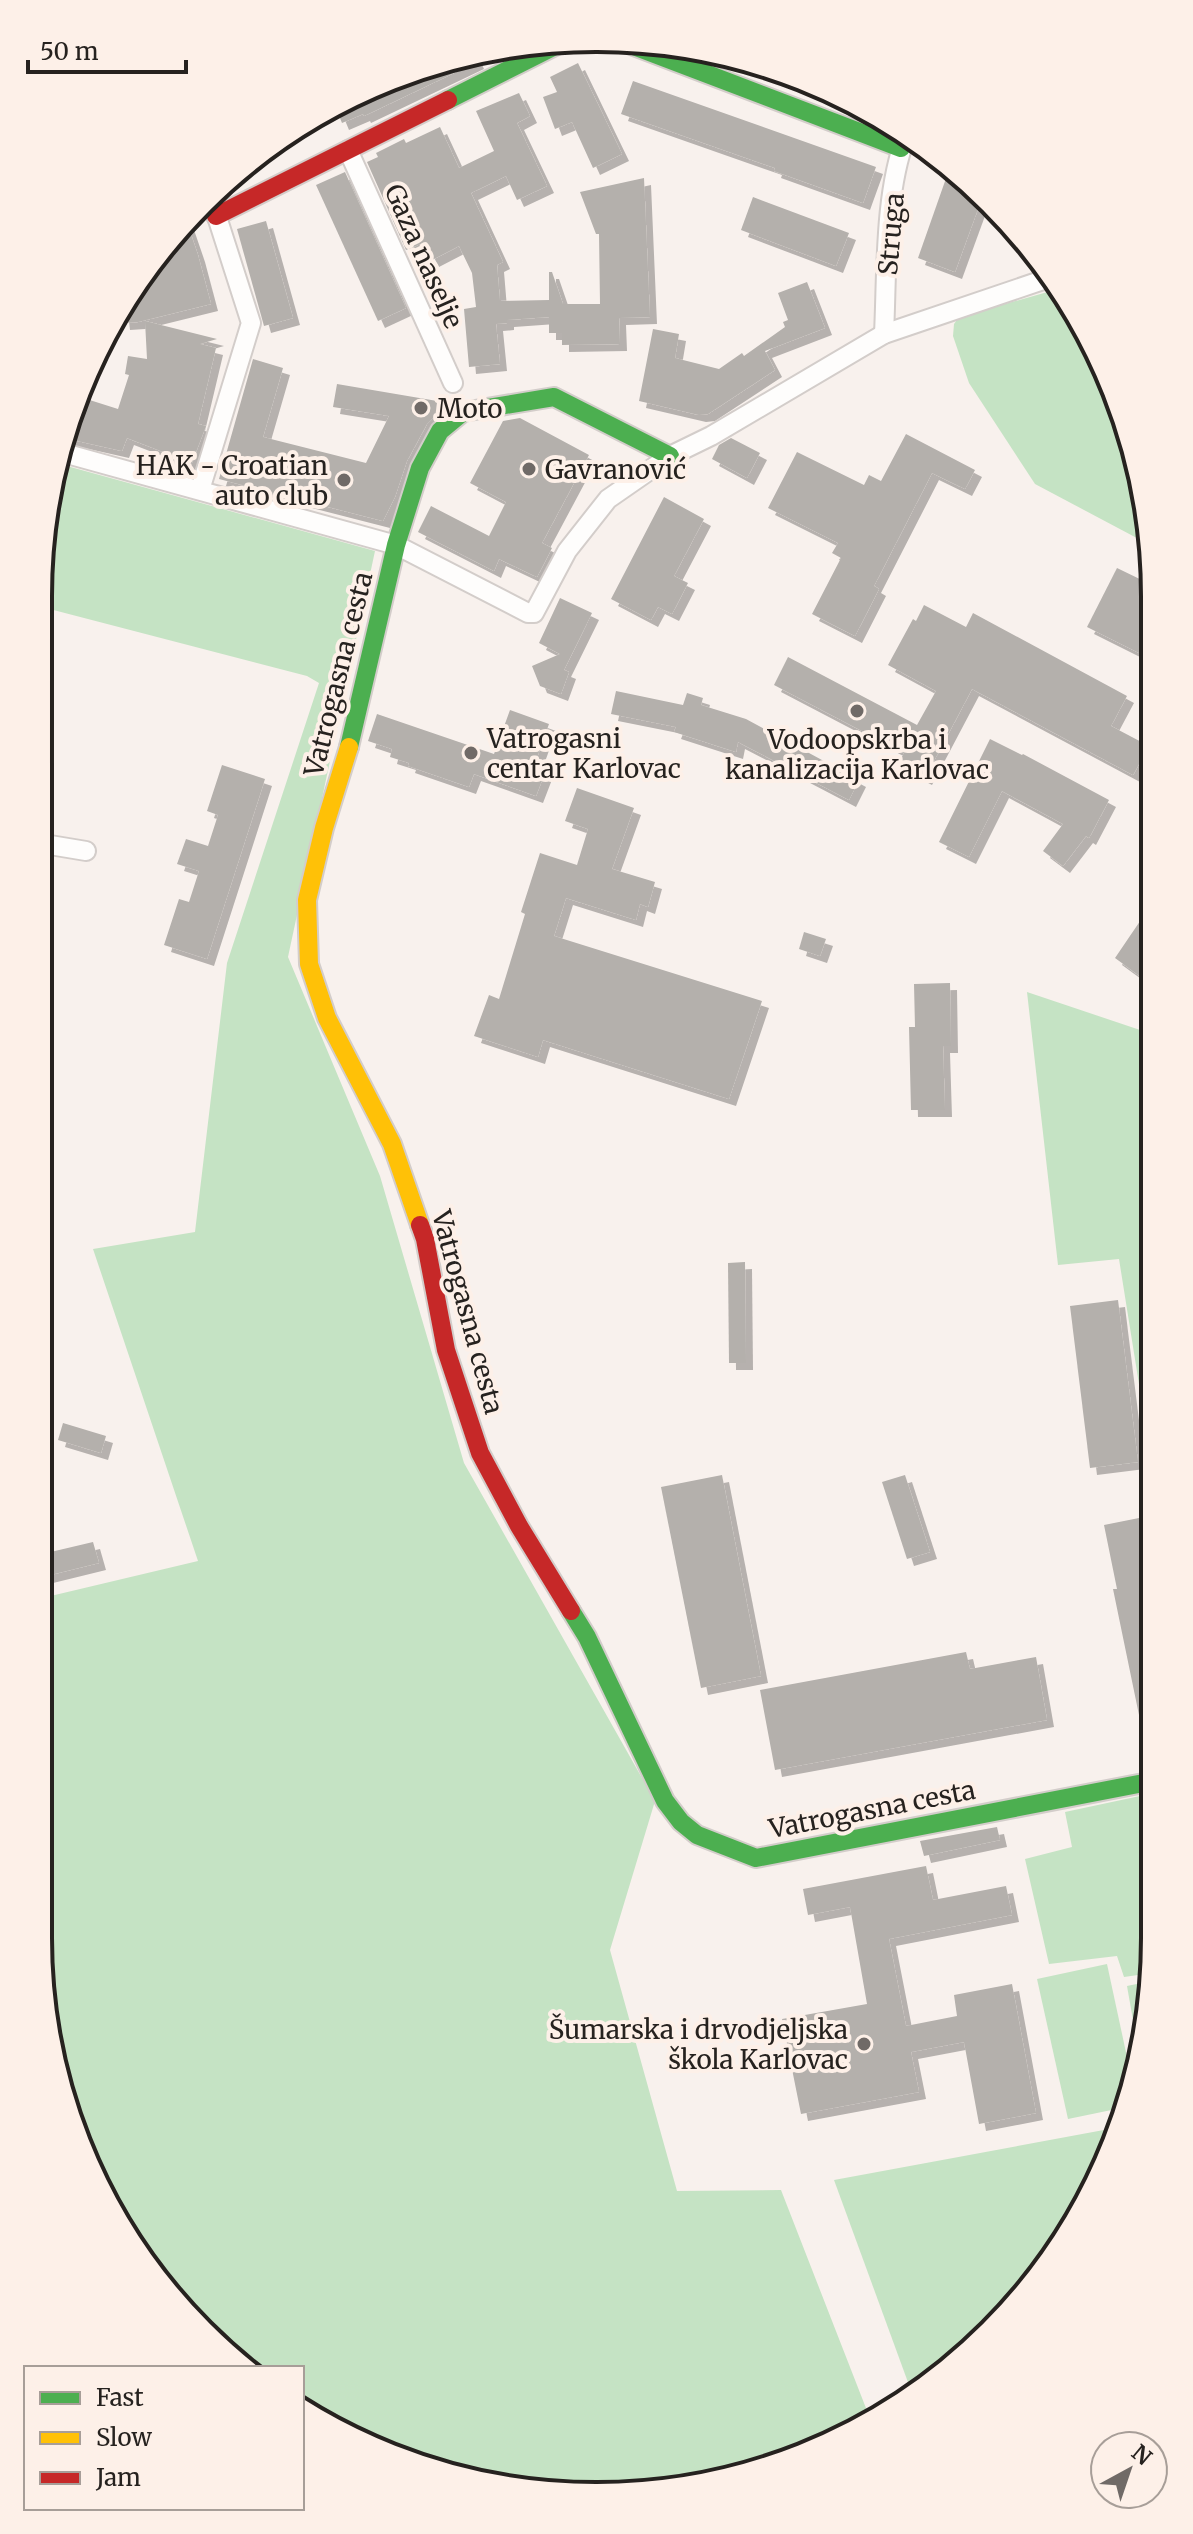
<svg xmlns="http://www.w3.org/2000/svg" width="1193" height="2534" viewBox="0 0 1193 2534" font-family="Merriweather,serif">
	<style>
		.green { fill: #c5e3c4 }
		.building { fill: #b4b0ac; filter: url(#shadow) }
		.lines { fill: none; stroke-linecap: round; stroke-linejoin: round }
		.street-casing { stroke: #d3cdca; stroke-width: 22 }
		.fast-casing { stroke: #d3cdca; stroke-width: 22 }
		.slow-casing { stroke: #d3cdca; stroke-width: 22 }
		.jam-casing { stroke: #d3cdca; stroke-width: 22 }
		.street { stroke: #fefdfc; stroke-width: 18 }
		.fast { stroke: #4caf50; stroke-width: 18 }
		.slow { stroke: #ffc107; stroke-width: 18 }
		.jam { stroke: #c62828; stroke-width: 18 }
		.poi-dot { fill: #706a67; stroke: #fdf0e8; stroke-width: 3 }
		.labels { text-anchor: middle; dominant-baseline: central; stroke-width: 8; stroke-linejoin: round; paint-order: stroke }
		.street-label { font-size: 26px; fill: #26221f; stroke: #fdf0e8 }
		.poi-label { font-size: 26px; fill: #26221f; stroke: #fdf0e8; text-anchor: start }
		.rim { fill: none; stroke: #26221f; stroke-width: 4 }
	</style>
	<defs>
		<filter id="shadow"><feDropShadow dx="7" dy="7" stdDeviation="0" flood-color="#0004"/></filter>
	</defs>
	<rect width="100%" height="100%" fill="#f8f1ed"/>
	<g class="green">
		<path d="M1058,289l54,93 38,141v22l-115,-61 -66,-101 -16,-47 1,-12 5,-7z"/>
		<path d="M56,463l319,88 -87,406 92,219 84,287 191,338 -45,149 67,241 104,-1 90,231 -27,17 -175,53 -182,-6 -105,-32 -80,-43v-42h-52l-96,-90 -86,-161 -30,-180v-338l160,-38 -105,-312 102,-17 32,-269 92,-280 -12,-7 -269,-70 11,-119z"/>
		<path d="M1027,992l125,42 1,438 -34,-213 -61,6z"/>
		<path d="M1154,1793l1,145 -3,35 -28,4 -7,-21 -68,8 -24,-105 47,-12 -7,-35z"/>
		<path d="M1107,1964l26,121 -7,22 -58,12 -31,-140z"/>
		<path d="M1151,1981l-7,66 -4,13 -13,-74z"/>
		<path d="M1120,2127l-8,25 -96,154 -80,75 -23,15 -79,-216z"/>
	</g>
	<g class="building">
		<path d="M473,53l4,9 -113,54 -1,-2 -21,9 -7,-17 48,-26z"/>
		<path d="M578,63l44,91 -29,14 -21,-46 -17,7 -12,-32 14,-5 -7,-15z"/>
		<path d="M633,81l243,86 -13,36 -89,-32 1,-3 -154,-54z"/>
		<path d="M519,93l11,23 -13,7 30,63 -30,14 -11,-24 -35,17 32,69 -6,3 3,36 49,-1v-28h3l11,32h37l-1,-70h-3l-16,-42 64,-14 6,139 -31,1 1,26 -58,1v-12h-13v-16l-42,3v3l-11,1 4,40 -31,3 -5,-58 12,-2 -4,-34 -13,-27 -27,14 -9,-17 -17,7 -39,-88 11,-5 -2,-4 28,-14 2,4 34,-16 19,41 35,-17 -18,-40z"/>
		<path d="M950,167l32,31 -27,74 -37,-14z"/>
		<path d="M345,172l61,136 -28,13 -62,-136z"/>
		<path d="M753,197l96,36 -13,33 -95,-36z"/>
		<path d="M186,220l12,35 13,49 -73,18 -15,1 -2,-17 11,-20z"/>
		<path d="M266,221l27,97 -29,8 -27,-97z"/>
		<path d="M807,282l18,46 -60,23 10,19 -67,44 -9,1 -60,-14 14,-72 26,5 -4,24 44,11 23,-16 2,3 41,-29 -2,-5 5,-2 -10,-27z"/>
		<path d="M145,321l72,18 -17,5 16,4 -18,76 8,2 -18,47 -21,-8 4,-10 -44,-17 -5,13 -58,-13 13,-42 41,13 11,-34 -4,-1 3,-18 19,3z"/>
		<path d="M253,359l30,9 -20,69 103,26 23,-47 -56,-9 4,-23 106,18 -6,12 -10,10 -20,37 -12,36 -12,24 -164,-42z"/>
		<path d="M520,418l69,37 -47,88 10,5 -15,29 -38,-18 -5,12 -76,-39 13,-26 58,30 17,-34 -36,-19 33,-62z"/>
		<path d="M906,434l69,36 -10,19 -33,-16 -58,113 5,3 -24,47 -43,-22 29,-56 -9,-5 6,-10 -70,-35 29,-56 67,33 5,-10 12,6z"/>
		<path d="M731,438l29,15 -13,25 -35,-19 7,-14z"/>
		<path d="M664,497l40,22 -30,57 14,7 -16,31 -14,-7 -7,13 -40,-21z"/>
		<path d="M1117,568l33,16 1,75 -64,-32z"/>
		<path d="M560,598l32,15 -28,57 5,2 -8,22 -21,-8 -8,-20 28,-12 -21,-11z"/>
		<path d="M924,605l42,22 7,-14 154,83 -16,30 38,20 -16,29 -161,-86 -47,89 -27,-14 6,-11 -130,-68 14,-28 129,68 19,-34 -48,-26 25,-46 3,2z"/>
		<path d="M616,691l67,14 4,-12 16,5 -2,7 45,14 113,61 -10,20 -111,-58 -2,10 -62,-20 2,-5 -65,-13z"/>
		<path d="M510,710l39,14 -15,42 12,4 -10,26 -62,-22 -5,13 -61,-21 1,-3 -19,-6 2,-8 -24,-8 9,-27 117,40z"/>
		<path d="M990,739l32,16 1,-1 86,46 -20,38 -3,-2 -23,30 -20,-15 20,-27 -61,-33 -33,66 -30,-15z"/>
		<path d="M222,765l43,14 -58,180 -43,-14 15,-46 10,3 10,-31 -22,-7 9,-25 22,7 10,-31 -11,-4z"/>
		<path d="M577,788l57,20 -22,61 43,13 -7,25 -8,-3 -4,16 -70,-22 -12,38 208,65 -33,98 -186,-59 -5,17 -64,-21 15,-41 10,4 26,-85 -4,-2 19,-59 37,12 11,-36 -23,-8z"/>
		<path d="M1151,905l1,32 -11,14 11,7v27l-37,-27z"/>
		<path d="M804,932l22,7 -6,17 -21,-7z"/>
		<path d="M950,983l1,63h-8l2,64h-34l-2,-83h6l-1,-43z"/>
		<path d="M745,1262l1,101h-17l-1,-100z"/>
		<path d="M1118,1300l20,162 -48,6 -20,-162z"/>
		<path d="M63,1423l43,13 -5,17 -43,-13z"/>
		<path d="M722,1475l39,201 -60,12 -40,-201z"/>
		<path d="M905,1475l25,77 -23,7 -25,-77z"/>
		<path d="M1154,1515v233l-8,1 -33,-160h4l-13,-64z"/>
		<path d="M93,1542l6,21 -61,15v-23z"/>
		<path d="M966,1652l4,17 66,-12 11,63 -272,50 -15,-80z"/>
		<path d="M997,1827l3,13 -76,16 -4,-15z"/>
		<path d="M926,1866l7,34 73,-14 6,29 -123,24 17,87 51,-10 -3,-21 58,-11 24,129 -57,11 -15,-82 -53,10 8,40 -118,22 -19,-95 85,-15 -17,-97 -42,8 -5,-26z"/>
	</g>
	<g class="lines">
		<g class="street-casing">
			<g id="street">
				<path d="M348,150l105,233"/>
				<path d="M884,334c3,-62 0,-140 22,-198"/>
				<path d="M60,452l336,93 132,68h6l33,-62 41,-52 62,-43 41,-20 173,-102 168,-57"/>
				<path d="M200,490l51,-167 -41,-128"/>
				<path d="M38,843l48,8"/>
			</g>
		</g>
		<g class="fast-casing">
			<g id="fast">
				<path d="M618,40l283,108"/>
				<path d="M448,100l117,-59"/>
				<path d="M349,747l47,-202 24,-77 20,-37 23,-19 91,-15 116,59"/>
				<path d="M571,1611l16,26 78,164 16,21 16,13 59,23 398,-77"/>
			</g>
		</g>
		<g class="slow-casing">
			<path id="slow" d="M349,747l-25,81 -17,72 2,64 18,54 65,126 28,81"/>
		</g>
		<g class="jam-casing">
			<g id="jam">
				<path d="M216,216l232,-116"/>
				<path d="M420,1225l5,14 21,111 34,103 39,73 52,85"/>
			</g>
		</g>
		<use href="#street" class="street"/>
		<use href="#fast" class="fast"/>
		<use href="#slow" class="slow"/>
		<use href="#jam" class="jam"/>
	</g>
	<g class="poi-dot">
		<circle cx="421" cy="408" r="8"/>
		<circle cx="529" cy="469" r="8"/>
		<circle cx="344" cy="480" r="8"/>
		<circle cx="857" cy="711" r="8"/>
		<circle cx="471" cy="753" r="8"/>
		<circle cx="864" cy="2044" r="8"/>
	</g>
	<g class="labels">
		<g class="street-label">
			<text transform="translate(891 234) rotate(-85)">Struga</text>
			<text transform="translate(424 256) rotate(66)">Gaza naselje</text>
			<text transform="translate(338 674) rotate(-76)">Vatrogasna cesta</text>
			<text transform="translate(468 1312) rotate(75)">Vatrogasna cesta</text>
			<text transform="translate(872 1809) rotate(-11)">Vatrogasna cesta</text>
		</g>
		<g class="poi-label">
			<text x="437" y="408">Moto</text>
			<text x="328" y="465" text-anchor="end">HAK - Croatian<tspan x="328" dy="30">auto club</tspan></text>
			<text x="545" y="469">Gavranović</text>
			<text x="487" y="738">Vatrogasni<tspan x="487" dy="30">centar Karlovac</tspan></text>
			<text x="857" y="739" text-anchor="middle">Vodoopskrba i<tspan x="857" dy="30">kanalizacija Karlovac</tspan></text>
			<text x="848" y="2029" text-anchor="end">Šumarska i drvodjeljska<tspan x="848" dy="30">škola Karlovac</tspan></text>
		</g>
	</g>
	<path d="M0 0H1193V2534H0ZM596 52H597A544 544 0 0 1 1141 596V1938A544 544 0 0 1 597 2482H596A544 544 0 0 1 52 1938V596A544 544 0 0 1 596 52Z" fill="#fdf0e8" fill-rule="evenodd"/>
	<path class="rim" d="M596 52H597A544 544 0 0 1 1141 596V1938A544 544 0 0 1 597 2482H596A544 544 0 0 1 52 1938V596A544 544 0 0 1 596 52Z"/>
	<rect x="24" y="2366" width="280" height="144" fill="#fdf0e8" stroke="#a79e98" stroke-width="2"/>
	<rect x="40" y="2392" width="40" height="12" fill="#4caf50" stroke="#a79e98" stroke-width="2"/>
	<text x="96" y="2406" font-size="24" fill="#26221f">Fast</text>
	<rect x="40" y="2432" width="40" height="12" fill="#ffc107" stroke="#a79e98" stroke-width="2"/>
	<text x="96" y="2446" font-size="24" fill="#26221f">Slow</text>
	<rect x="40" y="2472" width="40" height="12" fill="#c62828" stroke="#a79e98" stroke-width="2"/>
	<text x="96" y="2486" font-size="24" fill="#26221f">Jam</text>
	<g transform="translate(1129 2470) rotate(40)"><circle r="38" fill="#fdf0e8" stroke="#a79e98" stroke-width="2"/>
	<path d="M0-6L14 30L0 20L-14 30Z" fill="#706a67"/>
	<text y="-12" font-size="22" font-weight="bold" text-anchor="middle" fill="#26221f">N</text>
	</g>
	<path d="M28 60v12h158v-12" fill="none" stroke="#26221f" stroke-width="4"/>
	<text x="40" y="60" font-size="24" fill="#26221f" stroke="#fdf0e8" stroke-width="6" paint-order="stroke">50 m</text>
</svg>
